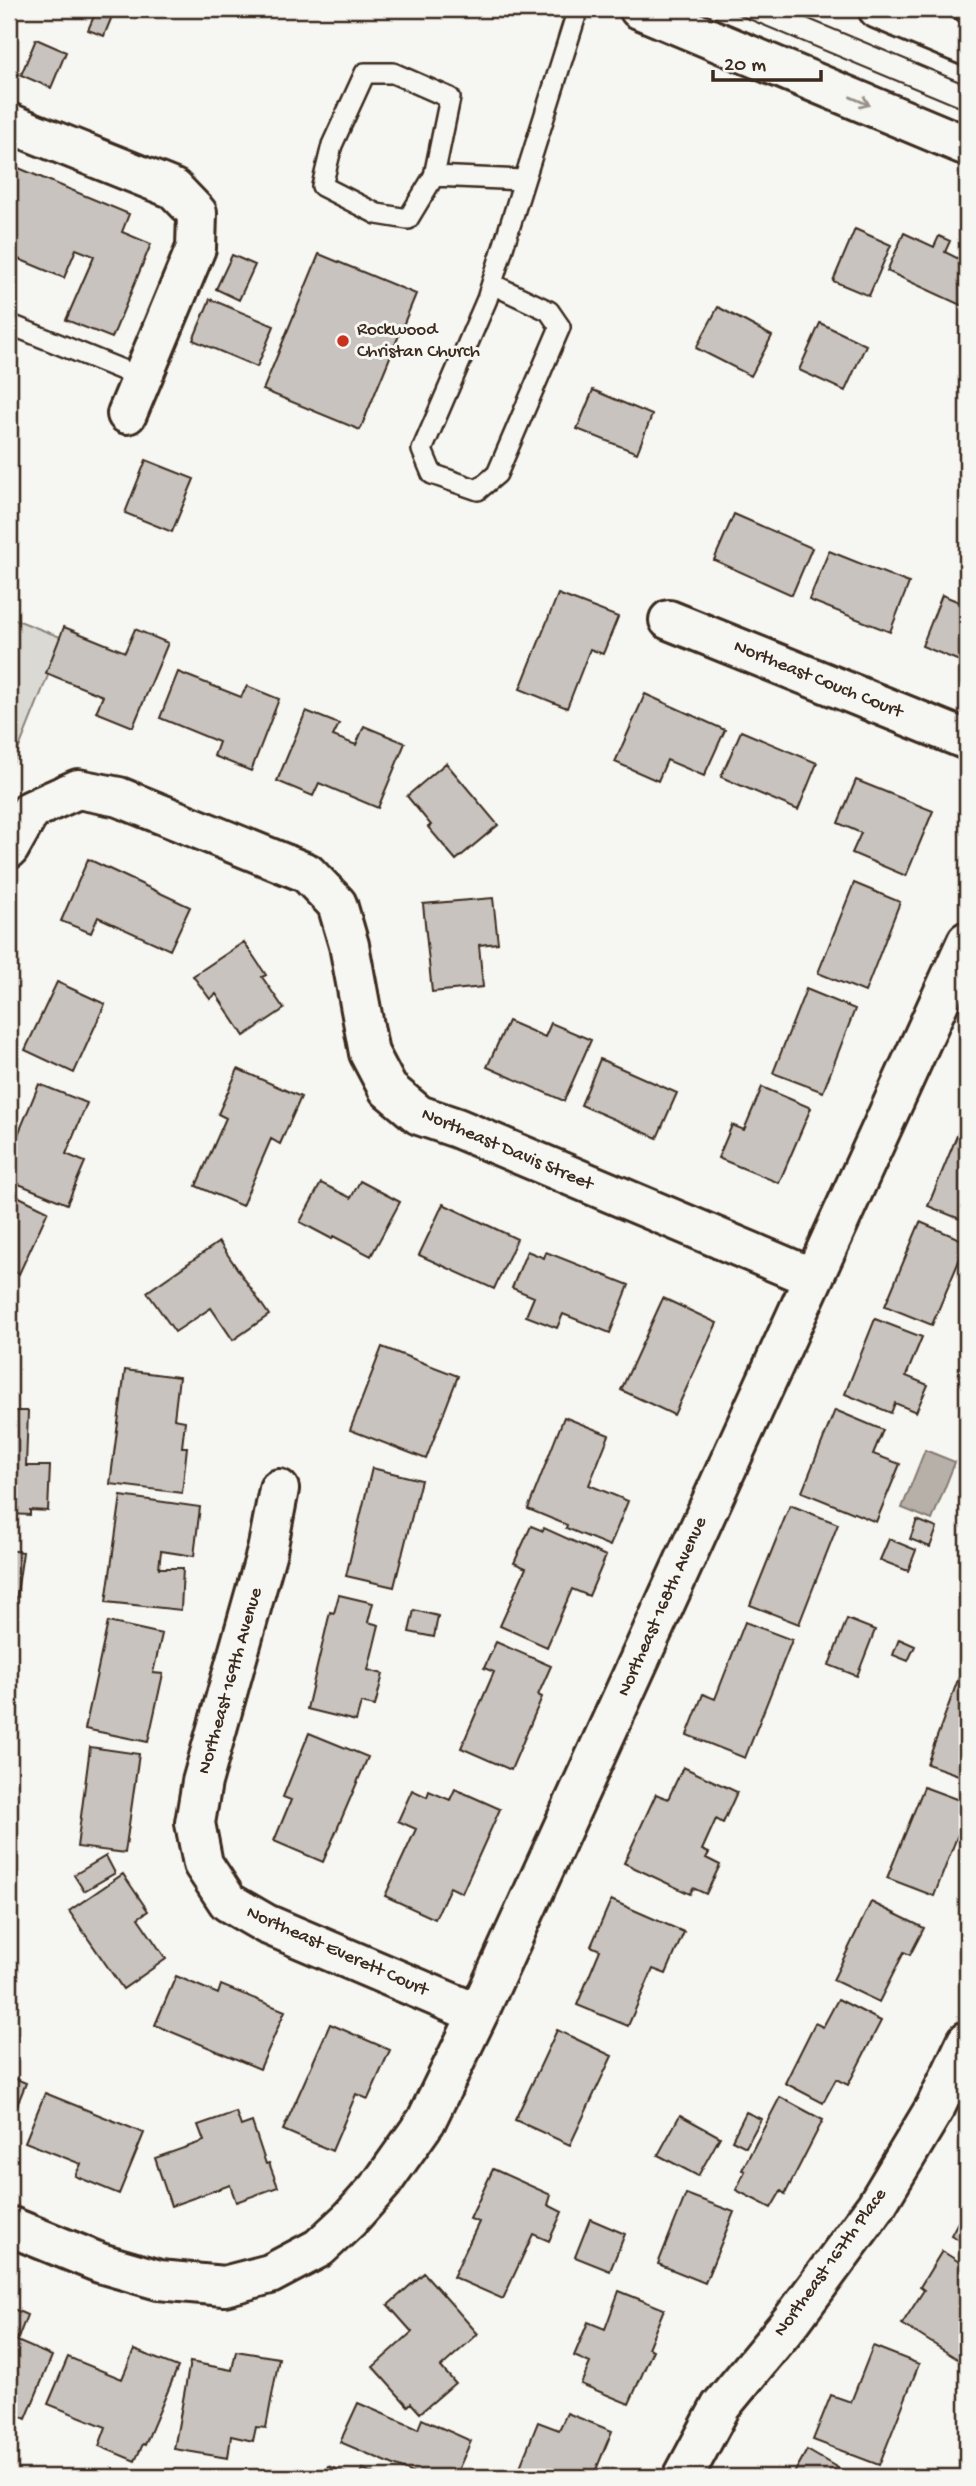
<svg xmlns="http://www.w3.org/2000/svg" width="976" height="2486" font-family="'Gochi Hand',sans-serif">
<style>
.green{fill:#dad9d3;stroke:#8a8278;stroke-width:2}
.water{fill:#b6b0a9;stroke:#857a71;stroke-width:2}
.building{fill:#c8c3be;stroke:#3b2a1e;stroke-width:2}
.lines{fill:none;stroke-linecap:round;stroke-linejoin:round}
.lane-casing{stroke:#3b2a1e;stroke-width:24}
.street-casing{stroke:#3b2a1e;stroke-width:44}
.secondary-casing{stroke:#3b2a1e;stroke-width:44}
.lane{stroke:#f6f6f2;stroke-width:19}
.street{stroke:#f6f6f2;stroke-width:38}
.secondary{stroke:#f6f6f2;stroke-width:38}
.tram{stroke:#3b2a1e;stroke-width:2}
.oneway{stroke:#989088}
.poi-dot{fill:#c8321e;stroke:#f6f6f2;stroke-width:2.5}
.labels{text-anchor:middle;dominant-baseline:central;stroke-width:6;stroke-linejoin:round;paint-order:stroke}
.poi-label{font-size:19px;fill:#3b2a1e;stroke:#f6f6f2;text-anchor:start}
.street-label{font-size:19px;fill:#3b2a1e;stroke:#f6f6f2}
</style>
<rect width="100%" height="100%" fill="#f6f6f2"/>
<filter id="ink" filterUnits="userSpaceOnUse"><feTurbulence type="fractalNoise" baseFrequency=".0143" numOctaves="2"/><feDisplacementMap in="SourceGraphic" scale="14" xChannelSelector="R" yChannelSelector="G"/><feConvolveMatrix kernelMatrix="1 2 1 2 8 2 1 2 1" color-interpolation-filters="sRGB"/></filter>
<g filter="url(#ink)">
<path class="green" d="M9,617L63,638L9,773Z"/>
<path class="water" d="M925,1450L955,1462L932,1520L902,1508Z"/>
<path class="building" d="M97,9H115L104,36L88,30Z
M36,39L66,52L51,88L21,75Z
M9,164L129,214L122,232L151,244L112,338L66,320L94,256L76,249L64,278L9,255Z
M855,229L891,245L869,296L833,281Z
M904,233L934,247L939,236L950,241L945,252L967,263V308L887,271Z
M319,254L416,294L360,430L263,390Z
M232,255L255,265L239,300L216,289Z
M210,299L274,326L257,367L193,340Z
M718,307L772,336L751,376L696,348Z
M820,323L866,345L845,391L799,370Z
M593,390L652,415L637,453L577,429Z
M146,460L194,479L172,532L125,513Z
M734,514L812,548L792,595L714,560Z
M829,551L909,583L890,632L809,600Z
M558,594L618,617L603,654L590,649L567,708L520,689Z
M942,595L967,605V664L922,646Z
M64,627L125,652L135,629L168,643L133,727L96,712L103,696L46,673Z
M178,672L241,697L247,686L279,699L251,771L214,756L219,742L160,718Z
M645,694L725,730L704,776L667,760L658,781L615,762Z
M306,711L339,724L333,736L356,745L364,726L405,743L378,808L319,783L313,796L277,781Z
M741,731L817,763L798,810L721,777Z
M446,763L498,825L456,860L428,827L431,825L407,796Z
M856,780L933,811L906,876L852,853L861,833L838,823Z
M88,859L190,907L170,950L98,917L91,933L61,921Z
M854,883L900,902L865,992L818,973Z
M493,898L498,943L479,945L483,987L432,992L423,904Z
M244,942L266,975L262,977L284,1009L244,1036L216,994L210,999L193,976Z
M57,982L105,1004L74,1073L25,1050Z
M806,989L855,1009L823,1092L773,1073Z
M508,1021L545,1037L551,1023L591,1040L564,1101L487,1067Z
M600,1059L677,1093L657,1138L581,1105Z
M238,1069L301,1097L280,1144L271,1139L242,1206L196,1186L226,1118L218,1114Z
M39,1084L87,1103L66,1154L85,1162L67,1204L9,1180V1139L15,1142Z
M762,1087L811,1108L779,1183L718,1158L732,1125L744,1130Z
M958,1133L967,1137V1222L928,1206Z
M360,1181L400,1202L371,1256L333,1236L332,1239L300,1222L321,1183L351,1198Z
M9,1192L48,1211L19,1274L9,1269Z
M443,1204L517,1239L494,1289L419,1255Z
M920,1222L967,1242L932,1325L885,1306Z
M219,1242L269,1315L233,1340L211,1308L175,1332L147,1292Z
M527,1251L544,1258L546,1252L629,1285L610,1333L563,1314L557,1328L526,1316L534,1297L512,1288Z
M663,1298L717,1323L674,1415L621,1390Z
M875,1319L922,1337L906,1376L928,1385L916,1412L895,1403L891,1413L845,1394Z
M382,1347L458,1376L426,1459L350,1430Z
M125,1370L179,1377L174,1419L185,1421L182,1447H187L182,1493L110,1484Z
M835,1410L883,1430L873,1454L900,1464L876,1522L802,1492Z
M9,1411H28L26,1466H50L48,1511L30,1510V1515L9,1514Z
M564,1417L609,1435L589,1485L628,1501L610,1546L566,1528L567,1525L528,1509Z
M372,1468L421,1480L394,1587L346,1576Z
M121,1496L200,1507L194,1556L161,1551L159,1568H183L181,1610L106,1602Z
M790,1505L838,1524L799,1624L750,1605Z
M917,1520L937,1528L930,1547L910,1539Z
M531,1526L543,1531L544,1528L606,1556L589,1596L572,1589L547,1647L500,1626L526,1568L514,1563Z
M889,1539L916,1550L908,1571L880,1560Z
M9,1550L23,1552L11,1635H9Z
M339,1595L373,1603L368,1622L379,1625L368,1670L383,1674L375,1706L361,1703L356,1721L307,1709L330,1612L334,1613Z
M414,1610L438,1616L434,1637L409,1632Z
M847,1619L875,1630L857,1676L829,1665Z
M108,1622L162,1634L153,1673L163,1674L148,1742L85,1729Z
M745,1622L792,1640L745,1758L687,1735L703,1694L715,1699Z
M899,1639L915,1646L908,1661L893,1655Z
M496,1642L551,1666L538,1695L542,1697L511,1770L461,1748L494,1672L484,1668Z
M963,1666L967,1667V1778L927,1764Z
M309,1733L368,1757L323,1862L274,1841L291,1800L283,1797Z
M90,1747L139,1754L125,1853L77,1847Z
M683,1767L737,1792L723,1823L716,1819L702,1850L709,1853L706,1858L720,1865L706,1894L693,1888L690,1894L624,1863L656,1794L668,1799Z
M924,1787L967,1803V1811L934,1896L887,1878Z
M455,1789L500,1809L462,1893L450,1887L435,1919L385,1896L416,1829L398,1821L412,1790L427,1797L429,1791L450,1800Z
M106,1856L115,1873L84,1891L74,1875Z
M123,1874L148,1911L138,1918L166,1959L123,1989L69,1911Z
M611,1900L684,1932L666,1974L653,1969L628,2026L577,2005L600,1950L591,1946Z
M871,1902L924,1928L910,1955L904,1952L879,2002L833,1980Z
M176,1976L218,1994L221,1985L285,2011L260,2069L155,2025Z
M838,1999L881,2021L848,2085L836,2079L823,2103L785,2083L815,2023L823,2027Z
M330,2024L390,2050L368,2099L356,2094L332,2151L283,2130Z
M557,2030L612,2056L570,2145L515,2120Z
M9,2076L26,2083L9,2125Z
M45,2093L144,2133L119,2194L75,2176L81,2164L25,2142Z
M780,2097L823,2120L785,2194L781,2191L771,2208L736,2190L745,2171L742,2170Z
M236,2112L241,2126L252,2122L266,2164L269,2163L278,2187L236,2202L230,2185L171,2206L155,2158L204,2141L198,2125Z
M746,2112L761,2119L746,2147L732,2140Z
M680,2115L720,2137L698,2176L658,2155Z
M493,2169L551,2195L548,2205L562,2212L549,2241L533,2234L503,2299L453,2277L479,2222L470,2219Z
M686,2194L734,2212L705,2283L658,2264Z
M967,2205V2244L951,2235Z
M590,2219L625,2234L610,2271L575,2257Z
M942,2251L967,2267V2307L963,2314L967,2316L962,2323L967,2326V2365L902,2324L924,2290L920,2287Z
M424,2273L478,2334L441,2367L455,2383L420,2413L411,2403L408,2406L373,2367L412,2332L388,2305Z
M619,2291L664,2309L648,2348L653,2350L629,2404L581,2384L590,2363L574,2356L588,2322L605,2329Z
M9,2307L27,2315L17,2341L52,2356L26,2419L9,2412Z
M873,2346L919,2364L879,2465L813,2440L831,2395L851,2402Z
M134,2350L178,2367L145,2445L143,2444L135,2461L99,2446L106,2427L48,2404L68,2357L122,2379Z
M236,2351L279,2358L266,2428L256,2427L253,2441L231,2436L228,2458L174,2449L190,2362L232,2370Z
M358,2403L418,2429L422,2419L471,2441L455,2477H422L340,2442Z
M567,2413L612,2431L593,2477H516L538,2422L559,2430Z
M807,2450L850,2475L848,2477H792Z
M328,2466L355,2477H323Z
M363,2469L382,2477H359Z"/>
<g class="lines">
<g class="lane-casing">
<path id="lane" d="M434,176L450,98L393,73H365L332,145L322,186L377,214L408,219L434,176L524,180
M492,284L549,311L560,327L497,474L478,490L432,474L422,450L487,299L578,9
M9,324L142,378"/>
</g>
<g class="street-casing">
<path id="street" d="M9,123L174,189L197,213L196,248L127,414
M669,620L967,740
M9,849L31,810L78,789L119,797L307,873L337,904L349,945L369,1053L388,1089L419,1115L457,1128L813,1278
M279,1489L267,1551L202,1782L195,1823L203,1864L228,1902L266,1924L478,2014
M9,2226L100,2263L159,2280L224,2286L270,2274L319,2248L350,2219L382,2183L426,2121L478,2014L967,941
M683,2477L721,2406L792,2320L876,2206L936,2106L967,2041"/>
</g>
<g class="secondary-casing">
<path id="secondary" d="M639,9L967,146
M878,9L967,46"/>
</g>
<use href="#lane" class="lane"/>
<use href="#street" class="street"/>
<use href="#secondary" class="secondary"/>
<path class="tram" d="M725,9L967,110
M785,9L967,85"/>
</g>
<defs><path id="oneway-shaft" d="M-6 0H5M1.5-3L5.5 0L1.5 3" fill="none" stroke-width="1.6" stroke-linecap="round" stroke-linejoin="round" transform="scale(1.75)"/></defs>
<use class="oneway" href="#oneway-shaft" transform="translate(860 101) rotate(23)"/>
</g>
<circle class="poi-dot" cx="343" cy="341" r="7"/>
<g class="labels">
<g class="poi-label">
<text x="357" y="330">Rockwood<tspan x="357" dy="22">Christan Church</tspan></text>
</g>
<g class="street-label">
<text transform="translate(818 680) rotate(22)">Northeast Couch Court</text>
<text transform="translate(507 1150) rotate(23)">Northeast Davis Street</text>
<text transform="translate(663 1607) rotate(-66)">Northeast 168th Avenue</text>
<text transform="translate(231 1681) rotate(-74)">Northeast 169th Avenue</text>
<text transform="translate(337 1952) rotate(24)">Northeast Everett Court</text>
<text transform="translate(831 2263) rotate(-54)">Northeast 167th Place</text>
</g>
</g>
<rect width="976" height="2486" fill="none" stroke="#f6f6f2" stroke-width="35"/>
<rect x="18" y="18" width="941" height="2451" fill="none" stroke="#3b2a1e" stroke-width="2.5" filter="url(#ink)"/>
<path d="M713 70v10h108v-10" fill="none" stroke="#3b2a1e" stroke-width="3.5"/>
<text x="724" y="70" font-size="21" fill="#3b2a1e" stroke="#f6f6f2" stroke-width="5" paint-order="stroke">20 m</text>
</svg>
